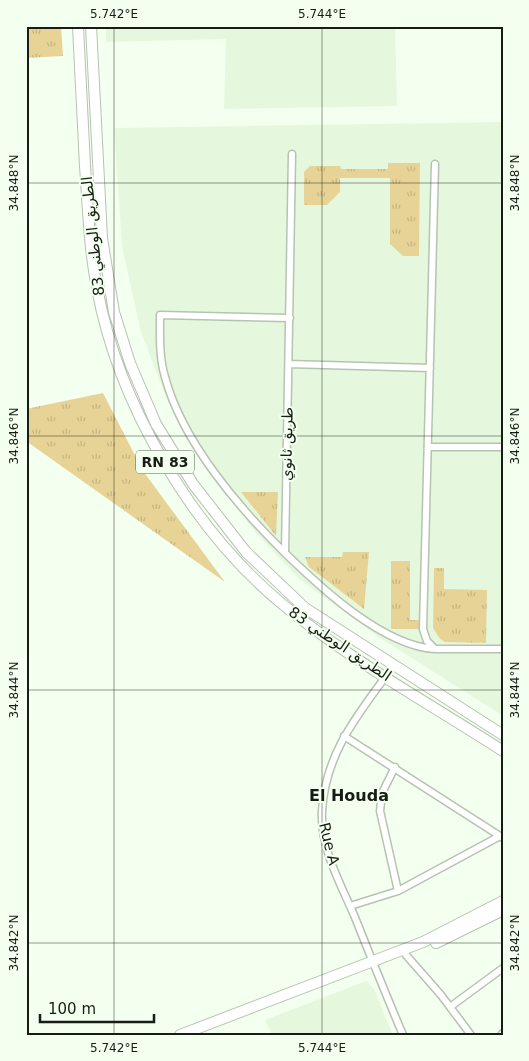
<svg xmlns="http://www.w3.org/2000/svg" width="529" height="1061" font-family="'DejaVu Sans','Noto Naskh Arabic',sans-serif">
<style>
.built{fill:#e5f8de}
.grass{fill:url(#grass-tufts)}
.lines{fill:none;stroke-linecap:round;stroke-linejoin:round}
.minor-casing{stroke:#b6c3b1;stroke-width:9}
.primary-casing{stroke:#b6c3b1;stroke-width:12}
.trunk-casing{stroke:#b6c3b1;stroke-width:12}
.minor{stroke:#fff;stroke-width:6}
.primary{stroke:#fff;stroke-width:10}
.trunk{stroke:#fff;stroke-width:10}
.ticks{fill:none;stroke:#171c15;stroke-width:1;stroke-opacity:0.45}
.labels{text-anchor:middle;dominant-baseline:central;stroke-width:4;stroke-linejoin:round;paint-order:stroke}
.shield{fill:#f3ffef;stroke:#596056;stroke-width:1}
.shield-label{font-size:14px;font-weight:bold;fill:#171c15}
.street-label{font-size:15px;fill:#171c15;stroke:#f3ffef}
.neighbourhood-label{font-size:16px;font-weight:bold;fill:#171c15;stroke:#f3ffef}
.neatline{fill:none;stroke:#171c15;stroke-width:2}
.ticks-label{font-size:12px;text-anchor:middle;fill:#171c15}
</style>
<defs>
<pattern id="grass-tufts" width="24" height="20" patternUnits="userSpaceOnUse" patternTransform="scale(1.25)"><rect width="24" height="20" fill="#e8d396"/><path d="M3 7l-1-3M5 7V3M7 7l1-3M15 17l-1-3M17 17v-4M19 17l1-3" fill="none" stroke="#c6b580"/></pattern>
</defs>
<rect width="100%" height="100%" fill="#f3ffef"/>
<path class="built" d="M106,26H395L397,106L224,109L226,39L106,42Z
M503,122V716L377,636L299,579L255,532L206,466L168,402L141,332L122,247L114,128Z
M366,981L374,989L393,1035H272L265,1020Z"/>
<path class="grass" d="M26,26H61L63,56L26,58Z
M388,163H420L419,256H403L390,244V178H340V192L327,205H304V172L310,166H340L341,169H388Z
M103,393L143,471L225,582L26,441V409Z
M241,492H278L276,536Z
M343,552H369L364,609L309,567L305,557H342Z
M391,561H410V620H419V629H391Z
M434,568H444V589L487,590L486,643L445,642L440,639L433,628Z"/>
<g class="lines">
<g class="minor-casing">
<path id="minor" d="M292,154L285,553C321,588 383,646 435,649
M435,164L423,629L427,641L435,649H503
M289,364L430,368
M428,447H503
M285,553C238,507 182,441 165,377C159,357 160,336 160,315L290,318
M386,676C355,718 325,756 322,811C320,847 340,883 354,915C370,955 386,995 403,1035
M344,736L503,838
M395,767L382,793L380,811L398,891
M350,906L398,891L500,836
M406,955L441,995L471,1035
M450,1007L503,968
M501,1035L503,1033"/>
</g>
<g class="primary-casing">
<path id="primary" d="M436,943L503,910
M180,1035L423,942L503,901"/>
</g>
<g class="trunk-casing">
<path id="trunk" d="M78,26C80,73 83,120 85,166C88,207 89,248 97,288C118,403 191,528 281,603C349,660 429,703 503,751
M91,26L102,238L114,312L130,363L156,424L193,484L246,552L305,608L503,735"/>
</g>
<use href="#minor" class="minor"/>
<use href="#primary" class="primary"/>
<use href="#trunk" class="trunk"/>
</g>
<path class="ticks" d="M114,26V1035M322,26V1035M26,183H503M26,436H503M26,690H503M26,943H503"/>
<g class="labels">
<rect class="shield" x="136" y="450.5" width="58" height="23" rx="4"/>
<g class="shield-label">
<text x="165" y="462">RN 83</text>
</g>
<g class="street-label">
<text transform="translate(93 236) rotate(-96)">الطريق الوطني 83</text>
<text transform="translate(287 444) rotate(-89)">طريق ثانوي</text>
<text transform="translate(340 644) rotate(34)">الطريق الوطني 83</text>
<text transform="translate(329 844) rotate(76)">Rue A</text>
</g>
<g class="neighbourhood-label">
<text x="349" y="795">El Houda</text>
</g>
</g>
<rect width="529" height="1061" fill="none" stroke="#f3ffef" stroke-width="55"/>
<path d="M40 1014v8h114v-8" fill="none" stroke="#171c15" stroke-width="2.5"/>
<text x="48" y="1014" font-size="15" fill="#171c15" stroke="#f3ffef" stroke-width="4" paint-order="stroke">100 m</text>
<rect x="28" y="28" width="474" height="1006" class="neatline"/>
<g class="ticks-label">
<text x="114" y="18">5.742°E</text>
<text x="322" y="18">5.744°E</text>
<text transform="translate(14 183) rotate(-90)" y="4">34.848°N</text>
<text transform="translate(515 183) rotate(-90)" y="4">34.848°N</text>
<text transform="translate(14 436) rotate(-90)" y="4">34.846°N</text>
<text transform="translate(515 436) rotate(-90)" y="4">34.846°N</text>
<text transform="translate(14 690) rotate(-90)" y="4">34.844°N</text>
<text transform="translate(515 690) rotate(-90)" y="4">34.844°N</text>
<text transform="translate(14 943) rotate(-90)" y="4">34.842°N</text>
<text transform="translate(515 943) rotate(-90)" y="4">34.842°N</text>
<text x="114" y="1052">5.742°E</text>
<text x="322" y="1052">5.744°E</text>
</g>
</svg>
